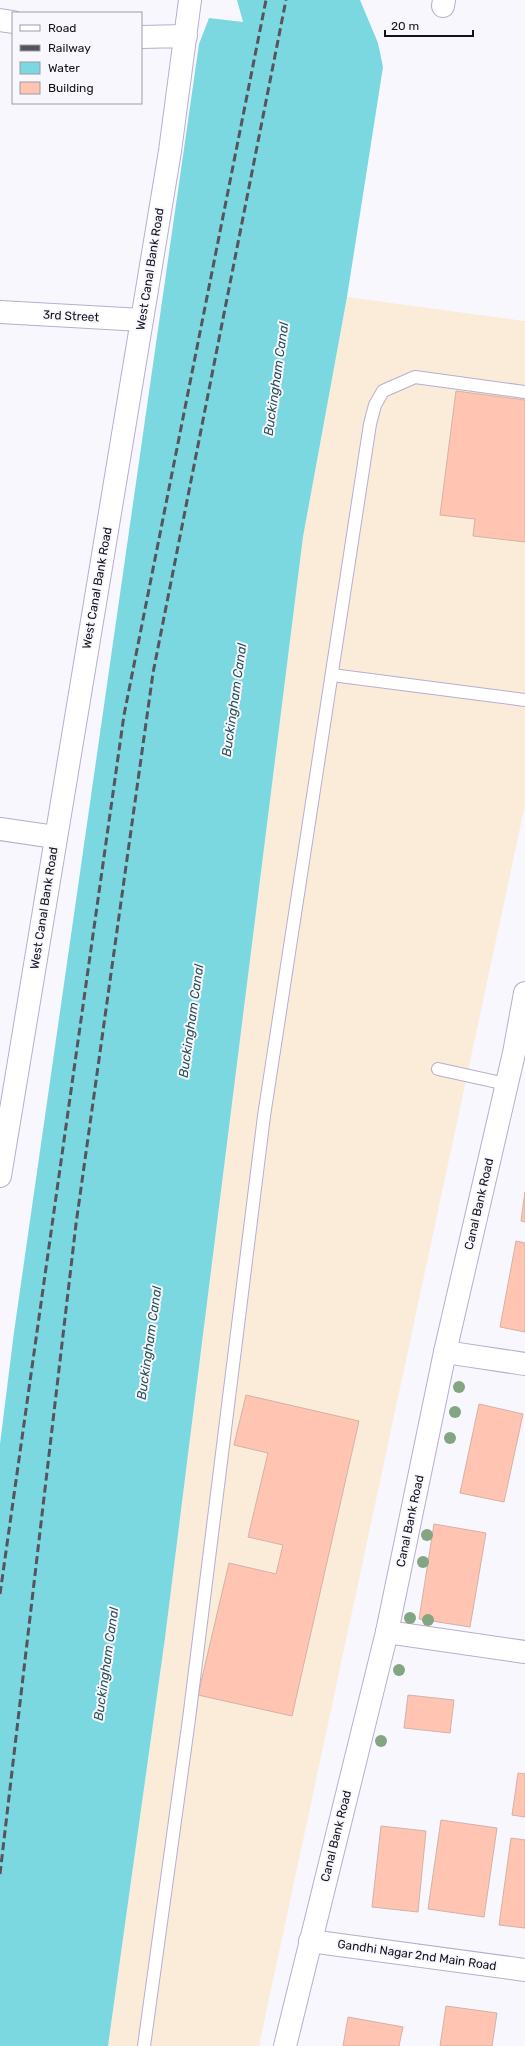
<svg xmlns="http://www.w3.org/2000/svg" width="525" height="2046" font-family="Rubik,sans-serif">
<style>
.medical{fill:#fbecd9}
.water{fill:#7bd8e1}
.building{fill:#ffc5b2;stroke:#d4b1a5}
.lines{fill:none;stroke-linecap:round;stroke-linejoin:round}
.lane-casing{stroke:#b7aece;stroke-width:14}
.street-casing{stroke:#b7aece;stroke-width:24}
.secondary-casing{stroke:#b7aece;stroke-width:24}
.lane{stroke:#fff;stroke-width:12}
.street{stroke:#fff;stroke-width:22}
.secondary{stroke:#fff;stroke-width:22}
.rail{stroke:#56545d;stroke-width:3;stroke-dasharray:8 4;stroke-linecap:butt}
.tree{fill:#84a582}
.labels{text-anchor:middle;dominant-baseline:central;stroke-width:4;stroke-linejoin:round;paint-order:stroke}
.street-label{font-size:12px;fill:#14111c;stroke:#f9f7fe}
.water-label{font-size:13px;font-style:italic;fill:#275255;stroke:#f9f7fe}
</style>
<rect width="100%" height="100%" fill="#f9f7fe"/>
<path class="medical" d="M347,297L525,321V805L259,2046H108L165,1638L303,537Z"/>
<path class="water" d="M237,0H360L378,43L383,67L347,297L303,537L165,1638L108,2046H0V1444L14,1332L199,44L209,18L243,22Z"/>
<path class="building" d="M456,391L525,400V542L473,536L475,519L440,515Z
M525,1192V1222L521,1221Z
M516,1241L525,1243V1332L500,1327Z
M246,1395L359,1421L292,1716L198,1695L229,1563L276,1574L283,1545L248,1537L268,1453L234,1445Z
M479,1404L523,1414L504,1502L460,1493Z
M434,1524L486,1533L470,1627L419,1619Z
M408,1695L454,1700L450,1733L404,1728Z
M518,1773L525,1774V1817L512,1815Z
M441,1820L497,1828L484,1917L428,1909Z
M381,1826L426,1831L418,1912L372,1907Z
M511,1838L525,1840V1928L499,1925Z
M446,2006L497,2013L492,2046H440Z
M348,2017L403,2027L399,2046H343Z"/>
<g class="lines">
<g class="lane-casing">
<path id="lane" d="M332,675L525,700
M438,1069L506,1084
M144,2046L189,1719L264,1116L370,424L375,405L383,391L415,377L525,392"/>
</g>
<g class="street-casing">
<path id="street" d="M443,6L444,0
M0,20L13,22
M141,37L186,36
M0,312L142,320
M0,829L55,837
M0,1176L170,151L190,0
M445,1352L525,1364
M387,1632L525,1652
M310,1941L525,1970"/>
</g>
<g class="secondary-casing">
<path id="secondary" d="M285,2046L387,1632L445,1352L514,1053L525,993"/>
</g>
<use href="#lane" class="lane"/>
<use href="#street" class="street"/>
<use href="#secondary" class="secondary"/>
<path class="rail" d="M0,1594L124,715L266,0
M0,1874L76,1224L153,673L286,0"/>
</g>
<g class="tree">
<circle cx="459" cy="1387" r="6"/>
<circle cx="455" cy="1412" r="6"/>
<circle cx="450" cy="1438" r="6"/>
<circle cx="427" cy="1535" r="6"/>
<circle cx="423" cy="1562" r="6"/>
<circle cx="410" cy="1618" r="6"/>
<circle cx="428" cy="1620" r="6"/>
<circle cx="399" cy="1670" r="6"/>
<circle cx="381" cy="1741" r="6"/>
</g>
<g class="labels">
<g class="street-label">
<text transform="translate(150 269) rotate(-81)">West Canal Bank Road</text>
<text transform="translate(71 316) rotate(3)">3rd Street</text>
<text transform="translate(97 588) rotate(-80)">West Canal Bank Road</text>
<text transform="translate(44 908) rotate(-81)">West Canal Bank Road</text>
<text transform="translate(479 1204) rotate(-77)">Canal Bank Road</text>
<text transform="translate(410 1521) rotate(-78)">Canal Bank Road</text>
<text transform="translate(336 1836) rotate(-76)">Canal Bank Road</text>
<text transform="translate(417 1955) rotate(8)">Gandhi Nagar 2nd Main Road</text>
</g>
<g class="water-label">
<text transform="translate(276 379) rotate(-82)">Buckingham Canal</text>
<text transform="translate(234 700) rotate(-82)">Buckingham Canal</text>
<text transform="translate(191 1021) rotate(-82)">Buckingham Canal</text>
<text transform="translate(149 1343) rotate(-82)">Buckingham Canal</text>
<text transform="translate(106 1664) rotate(-82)">Buckingham Canal</text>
</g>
</g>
<rect x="12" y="12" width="130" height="92" fill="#f9f7fe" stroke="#9d9ba4"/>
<rect x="20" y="25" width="20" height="6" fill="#ffffff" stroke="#9d9ba4"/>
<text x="48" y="32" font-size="12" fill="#14111c">Road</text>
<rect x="20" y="45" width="20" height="6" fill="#56545d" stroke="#9d9ba4"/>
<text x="48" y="52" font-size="12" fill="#14111c">Railway</text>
<rect x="20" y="62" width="20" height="12" fill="#7bd8e1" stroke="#9d9ba4"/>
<text x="48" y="72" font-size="12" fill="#14111c">Water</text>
<rect x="20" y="82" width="20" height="12" fill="#ffc5b2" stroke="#9d9ba4"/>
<text x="48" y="92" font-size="12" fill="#14111c">Building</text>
<path d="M385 30v6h88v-6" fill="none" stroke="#14111c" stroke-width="2"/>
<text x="391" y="30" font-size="12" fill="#14111c" stroke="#f9f7fe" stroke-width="3" paint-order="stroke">20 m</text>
</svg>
